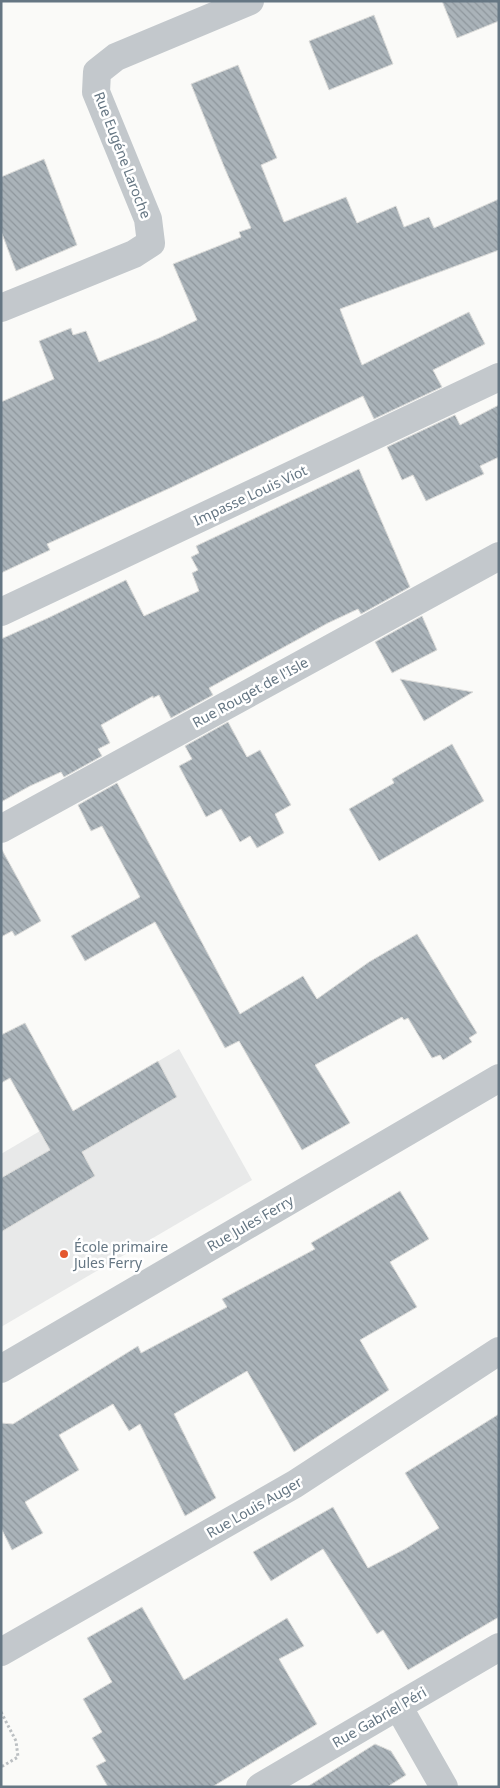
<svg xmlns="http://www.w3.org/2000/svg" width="500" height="1788" font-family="'Noto Sans',sans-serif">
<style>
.built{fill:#e8e9e9}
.building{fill:url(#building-back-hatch);stroke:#dcdcda}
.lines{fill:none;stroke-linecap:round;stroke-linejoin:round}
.path{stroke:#bbbfc2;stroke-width:3;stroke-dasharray:2.5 2.5;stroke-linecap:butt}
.minor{stroke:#c3c8cc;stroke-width:28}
.poi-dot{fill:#e4572e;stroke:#fff;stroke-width:2}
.labels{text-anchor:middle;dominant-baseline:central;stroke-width:5;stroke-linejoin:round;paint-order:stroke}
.street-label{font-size:14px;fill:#657683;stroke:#fff}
.poi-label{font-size:14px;fill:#657683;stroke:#fff;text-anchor:start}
</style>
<defs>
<pattern id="building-back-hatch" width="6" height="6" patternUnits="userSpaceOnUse" patternTransform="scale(1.25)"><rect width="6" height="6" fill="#aab3b9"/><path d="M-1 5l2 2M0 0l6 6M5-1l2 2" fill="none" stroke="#8e969c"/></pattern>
</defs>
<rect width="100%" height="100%" fill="#fafaf8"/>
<path class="built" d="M179,1049L252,1180L1,1327V1154Z"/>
<path class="building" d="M442,1H499V21L457,38Z
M374,15L393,64L329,90L309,41Z
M238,65L277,158L261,165L284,222L346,197L357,223L396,206L404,227L429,217L434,228L499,199V250L340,309L362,365L469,312L485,344L433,370L442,387L374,419L363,396L170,488L47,544L50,550L1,573V402L54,379L39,341L71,328L73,335L86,331L99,362L159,338L197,320L173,264L241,237L239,232L251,228L225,169L191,84Z
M44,159L77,245L16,271L1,231V177Z
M499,405V457L480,466L484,474L426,501L413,475L402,480L387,447L455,415L460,425Z
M359,469L410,587L361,614L358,609L328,623L209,688L213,695L171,718L159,695L153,698V696L101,725L110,743L98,749L102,756L64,777L61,772L30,786L1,802V639L48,618L126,580L144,616L199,591L192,573L198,570L191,557L199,553L196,546Z
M422,616L437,650L392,673L375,642Z
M400,679L473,692L424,721Z
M228,722L247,757L260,750L291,805L275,814L284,833L257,848L250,836L240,842L221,809L206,817L179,766L192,759L185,746Z
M452,744L484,801L379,861L349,809L394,783L392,779Z
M117,783L240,1014L303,976L317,999L369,962L417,934L477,1033L469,1038L472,1042L443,1060L440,1055L432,1058L408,1018L404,1020L402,1017L315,1065L350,1123L302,1150L239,1041L225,1048L155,922L85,961L71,936L140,897L102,826L91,831L78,805Z
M1,848L41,921L15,936L12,931L1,937Z
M25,1023L73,1111L158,1061L177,1097L82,1152L95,1176L1,1232V1178L50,1150L10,1078L1,1083V1035Z
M400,1191L429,1239L390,1262L417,1307L360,1340L389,1390L294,1452L247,1371L174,1414L216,1498L185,1516L140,1424L129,1431L113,1404L59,1435L79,1470L25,1502L43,1533L12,1550L1,1528V1423L13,1424L138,1346L141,1353L227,1307L222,1299L315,1249L311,1243Z
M499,1414V1617L408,1670L383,1630L377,1634L323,1549L271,1581L253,1552L333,1507L368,1568L405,1549L439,1528L405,1473Z
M142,1607L184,1680L287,1618L304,1646L279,1659L317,1724L212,1787H108L96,1766L106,1761L92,1738L102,1732L83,1699L112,1682L87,1638Z
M375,1744L391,1751L406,1775L387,1787H307Z"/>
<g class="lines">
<path class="path" d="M1,1712L16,1741L18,1757L1,1767"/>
<path class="minor" d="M1,308L134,254L151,243L148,219L96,92L97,72L116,57L250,1
M1,612L499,377
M1,829L499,556
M1,1369L499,1078
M1,1652L295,1484L499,1351
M398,1706L444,1787
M260,1787L499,1647"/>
</g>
<circle class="poi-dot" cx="64" cy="1254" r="5"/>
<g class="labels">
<g class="street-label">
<text transform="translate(123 155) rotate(69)">Rue Eugéne Laroche</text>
<text transform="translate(250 495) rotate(-25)">Impasse Louis Viot</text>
<text transform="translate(250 692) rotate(-29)">Rue Rouget de l'Isle</text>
<text transform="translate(250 1223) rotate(-30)">Rue Jules Ferry</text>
<text transform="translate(254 1507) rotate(-30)">Rue Louis Auger</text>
<text transform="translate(379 1717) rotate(-30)">Rue Gabriel Péri</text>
</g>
<g class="poi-label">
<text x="74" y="1246">École primaire<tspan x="74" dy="16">Jules Ferry</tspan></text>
</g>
</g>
<rect width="500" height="1788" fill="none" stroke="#657683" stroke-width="5"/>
</svg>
